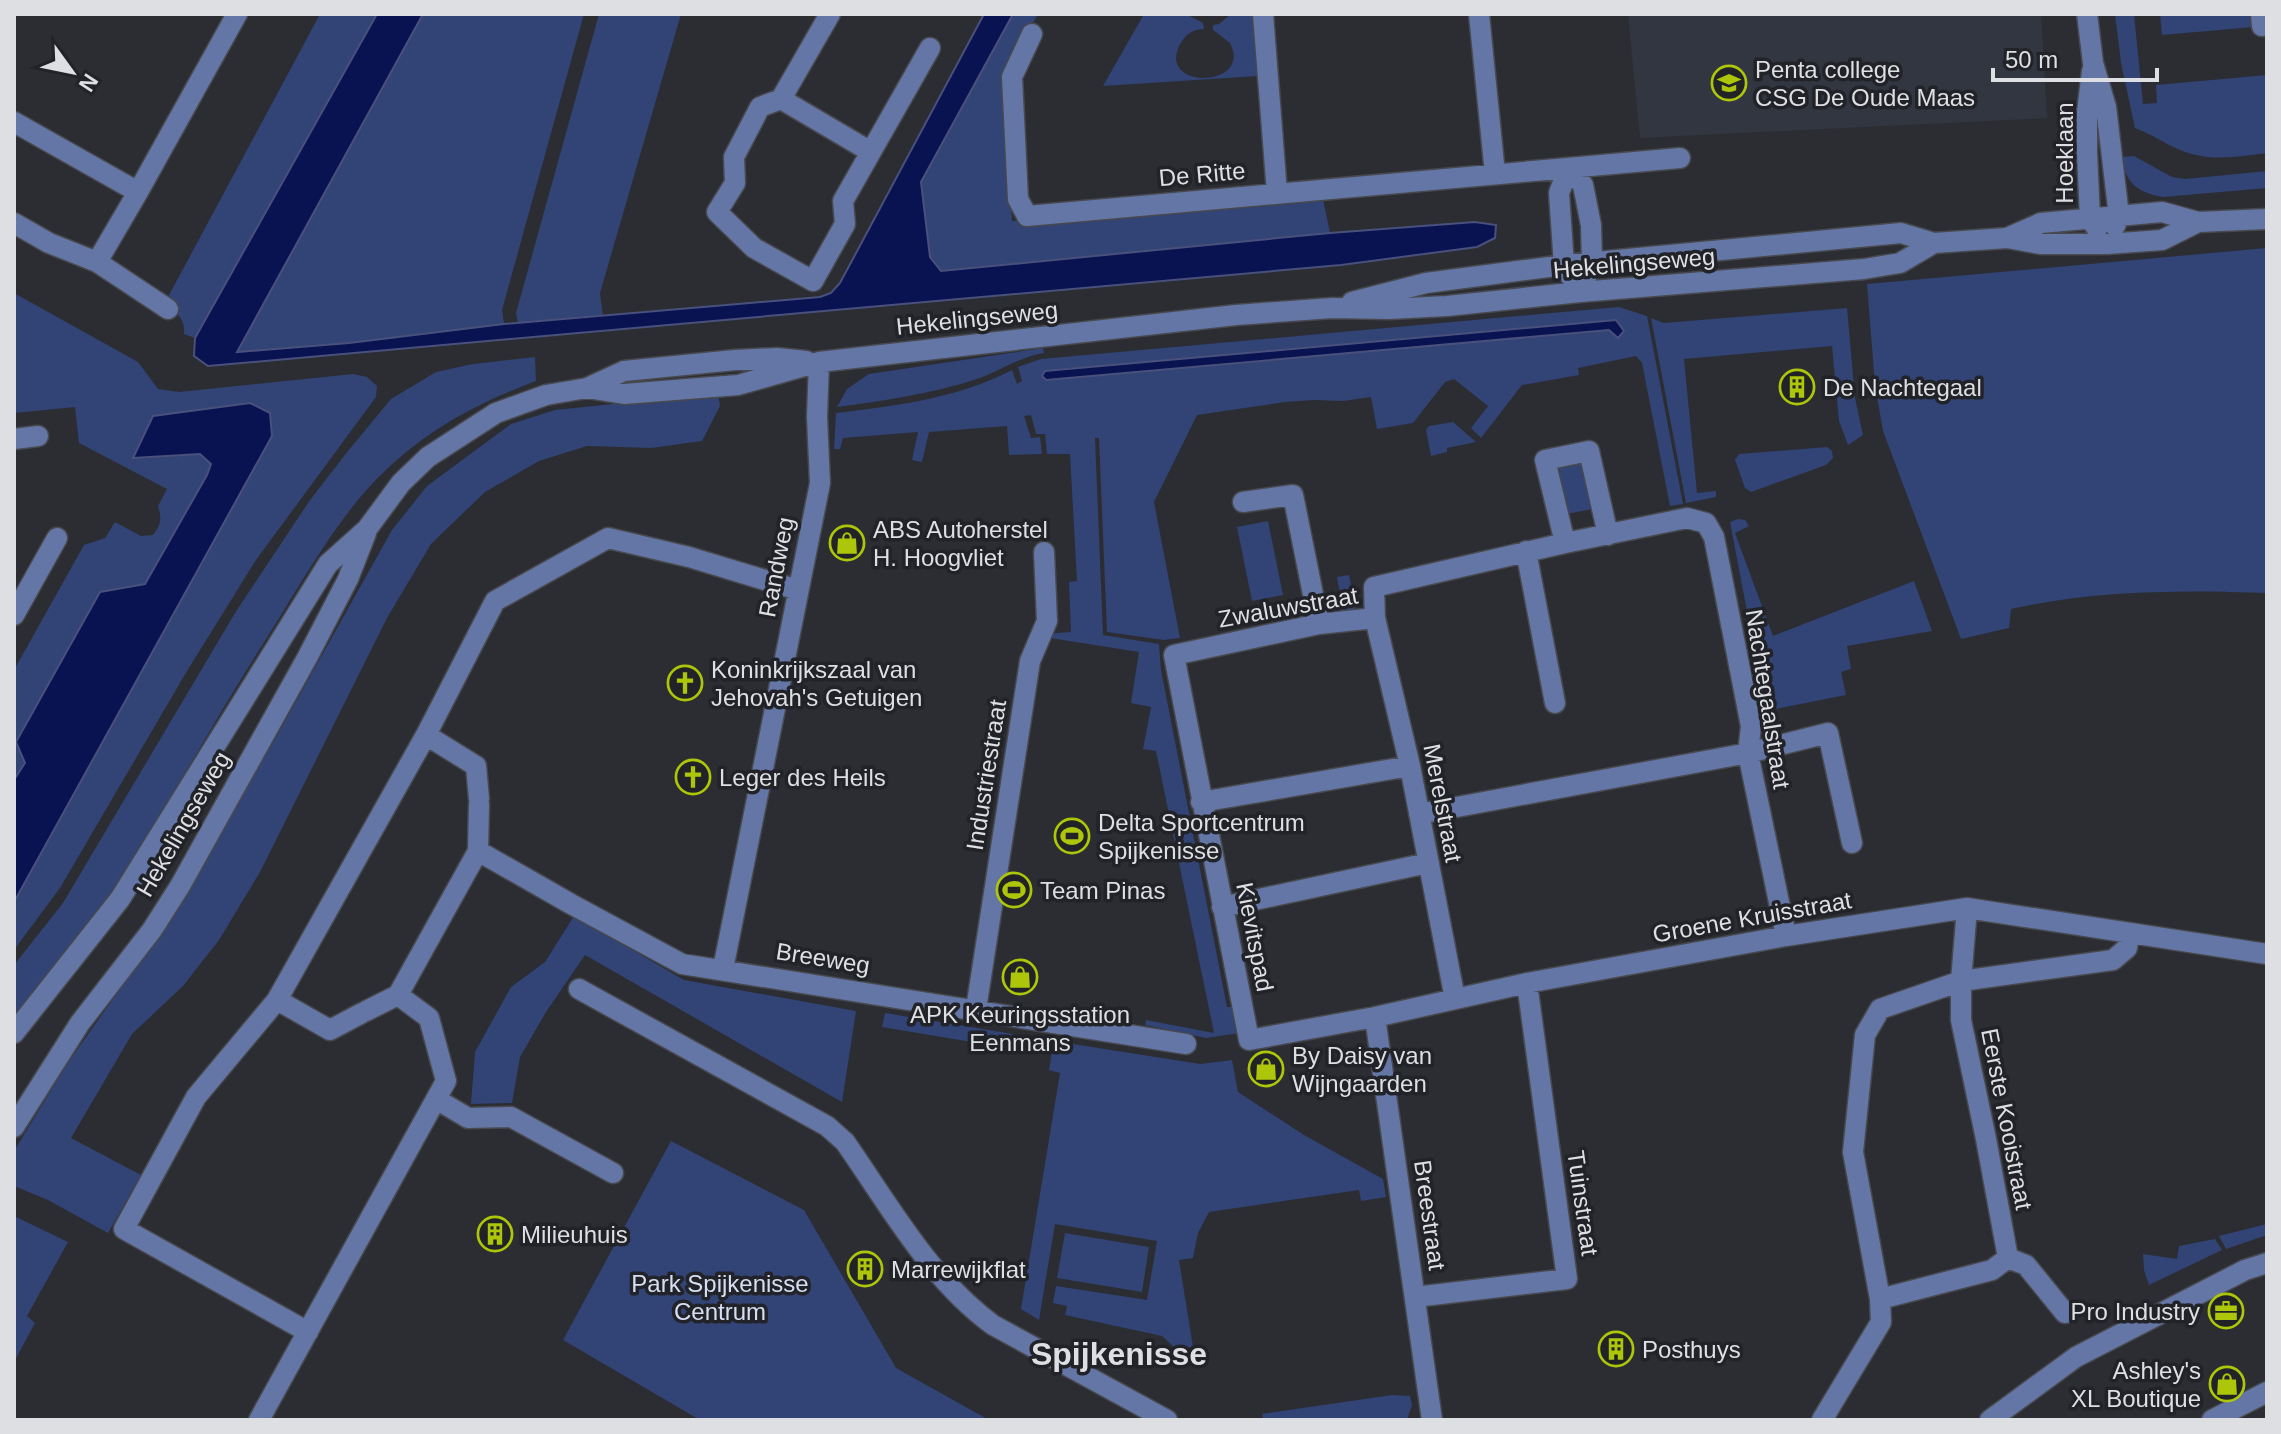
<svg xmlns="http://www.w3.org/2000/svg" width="2281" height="1434" font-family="Arial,sans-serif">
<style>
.built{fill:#323641}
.green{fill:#324375}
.water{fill:#091351;stroke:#49507c;stroke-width:2}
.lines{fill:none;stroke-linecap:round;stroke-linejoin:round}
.minor-casing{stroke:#47494e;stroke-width:23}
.minor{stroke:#6476a6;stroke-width:20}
.labels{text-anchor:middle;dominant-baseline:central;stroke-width:7;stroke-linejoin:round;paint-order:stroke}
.poi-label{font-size:24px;fill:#dddfe2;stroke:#212328;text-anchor:start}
.street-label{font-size:24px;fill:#dddfe2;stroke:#212328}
.park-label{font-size:24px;fill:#d6def2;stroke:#212328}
.district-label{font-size:32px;font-weight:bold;fill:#dddfe2;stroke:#212328}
</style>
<rect width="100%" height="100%" fill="#2b2d32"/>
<path class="built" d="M1628,14H2041L2047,118L1640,138Z"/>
<path class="green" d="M320,14H377L195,338L184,334C185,322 180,315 170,308L175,301L168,297Z
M423,14H584L502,310L504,324L349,343L236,352Z
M599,14H681L600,293L603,316L518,323L516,313Z
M1013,14H1038L1003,75L1012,221L1323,199L1330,233L941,271L930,257L921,182Z
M1144,14H1186L1203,23L1204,29C1195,29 1187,33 1182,41C1151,90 1254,90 1230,43L1213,30V25L1219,24L1231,14H1254L1258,76L1103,86Z
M2115,14H2134L2143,104L2157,103L2156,85L2267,75V153C2237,157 2209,162 2180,150C2165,144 2152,134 2135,128L2121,63Z
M2160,14H2253L2254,27L2162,35Z
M2134,156L2172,177L2185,179L2267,171V188L2163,197C2136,192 2126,183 2121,157Z
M2267,248V593C2181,590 2096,590 2011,609L2009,628L1961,639L1883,431L1875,385L1867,284Z
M14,293L138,362L158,389L179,392L353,374L367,377L377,386L376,397L256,560L187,671L60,888L14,950V902L272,436L134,458L200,454L211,464L207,475L145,584L14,780V670L84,545L105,538L115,522L141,536L153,535C161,524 162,519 158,506L167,489L79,443L75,407L14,413Z
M1619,307L1647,316L1683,504L1670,506L1642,363L1636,356L1578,368L1579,375L1522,385L1481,438L1471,428L1488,406L1454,379L1445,382L1413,423L1377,429L1371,397L1343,401L1314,400L1285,402L1197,415L1154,502L1180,638L1164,640L1107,632L1099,438H1095L1103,635L1159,644L1161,670L1227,1007H1233L1240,1033L1206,1038L1145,1025L1146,1020L1214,1033L1156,751L1143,749L1151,707L1131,703L1139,652L1044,637V634L1071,632L1069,582L1077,581L1070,454H1047L1045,434H1036L1031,415L1024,416L1031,438L1040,437L1042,454L1009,455L1007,426L929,432L922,462L912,460L918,432L843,438L840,449H834L836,413C895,406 959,398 1012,370L1017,384L1022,381L1018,367L1041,359Z
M1847,308L1855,398L1863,435L1848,445L1839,421L1832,346L1684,359L1697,493L1716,491V497L1686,503L1651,318L1664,323Z
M1043,348L1044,353C1018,357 999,372 974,380C930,394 883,401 837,407L847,389L869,374Z
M535,357L536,381C480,402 430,428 386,470C338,514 299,588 263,644C207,732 157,826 97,913C72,949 42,983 14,1018V965L63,903L235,613L310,500L348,451L391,399L436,372L473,364Z
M718,393L720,406L702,441L651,448L587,446L539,461L485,492L431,544L387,618L260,872L219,940L183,986L132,1034L71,1138L141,1175L108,1233L48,1200L14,1186V1151L69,1061L133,971L200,864L275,739L392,530L427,486L511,424L555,410Z
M1453,422L1476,442L1447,448V452L1431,456L1426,430L1429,426Z
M1827,447L1832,451L1833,458L1826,465L1751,492L1745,488L1735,460L1739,454Z
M1578,462L1583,468L1592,509L1567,514L1559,469L1561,465Z
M1738,519L1745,520L1749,526L1735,533L1773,636L1914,581L1932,631L1847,646L1851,669L1841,672L1846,695L1766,711L1730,522Z
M1268,521L1283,595L1252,601L1237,527Z
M1349,575L1356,609L1333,613L1332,607L1342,605L1337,577Z
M574,916L684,980L856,1011L842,1102L585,955L546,1012L520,1057L512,1103L471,1104L475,1052L511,987L545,962Z
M885,1013L1013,1034L1019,1050L882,1027Z
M1054,1041L1200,1064L1232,1060L1238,1092L1304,1135L1383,1179L1386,1197L1361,1201L1359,1190L1209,1212L1198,1233L1193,1258L1179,1260L1193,1347L1177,1350L1162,1336L1065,1315L1067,1306L1053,1303L1056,1286L1147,1300L1157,1241L1055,1224L1039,1320L1021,1309L1060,1073L1049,1070Z
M671,1141L804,1210L896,1368L989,1420H700L563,1340Z
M14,1216L68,1242L27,1316L35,1323L14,1362Z
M2267,1224V1235L2226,1249L2219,1236Z
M1065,1233L1149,1247L1142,1292L1057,1278Z
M2215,1239L2222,1250L2149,1285L2144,1270L2143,1254L2177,1259L2179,1246Z
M1392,1395L1410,1396L1412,1405L1407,1420H1264L1262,1414Z"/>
<path class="water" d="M377,14H423L237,352L349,343L504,324L820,297L831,293L840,283L984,14H1013L921,182L930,257L941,271L1330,233L1475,222L1496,225L1495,238L1477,247L1341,265L208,366L194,356L195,338Z
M1616,320L1624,331L1618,338L1609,330L1046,380L1042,376L1045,371Z
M250,403L270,413L272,436L14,902V780L25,763L16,742L100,592L145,584L207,475L211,464L200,454L133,458L153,416Z"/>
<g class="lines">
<g class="minor-casing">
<path id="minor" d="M830,14L781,99L760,107L734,157L735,183L717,212L754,248L813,281L845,224L843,201L930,48
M1263,14L1277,193
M1479,14L1495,174
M2087,14L2093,63L2106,107L2119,216L2115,226
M2261,14L2262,26
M1032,34L1012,77L1018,199L1027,216L1680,158
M2092,71L2087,112V153L2090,218L2097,229
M781,99L871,152
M14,122L138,192L97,262
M1568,169L1583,185L1591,225L1592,262L1580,292L1564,265L1559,193Z
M138,192L237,14
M14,223L49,243L97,262L168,309
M2007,238L2041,223L2162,212L2198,222L2267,219
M1352,302L1426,283L1564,265L1901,233L1934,243L2007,238L2040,244H2107L2162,240L2198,222
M587,388L624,394L738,385L819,362L1236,315L1332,308L1389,309L1447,306L1580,292L1864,269L1900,263L1934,243
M14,439L38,436
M1243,502L1293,495L1319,624
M1608,535L1589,451L1545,460L1565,543L1687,518L1706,523L1714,537L1751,726L1748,753L1786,936
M1565,543L1374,587L1375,618L1319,624L1174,655L1249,1040L1375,1017L1527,983L1786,936L1967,908L2267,954
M1526,551L1555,703
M14,615L57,538
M1375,618L1410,766L1455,999
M479,799L476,766L426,735L495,601L608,538L689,557L798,590
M1201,802L1410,766
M1419,814L1748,753L1828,733L1852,843
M478,851L571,904L682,964L1186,1044
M1222,907L1428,863
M1967,908L1961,981V1020L1986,1139L2008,1258L2026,1265L2065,1313
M723,969L820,483L817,417L819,362
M579,989L827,1126L845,1142C889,1205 930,1279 993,1325L1167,1420
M277,1000L426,735
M976,1009L1030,661L1047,621L1044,552
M366,1011L398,995
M1375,1017L1432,1420
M14,1033L120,899L328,564L367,529L401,483L428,457L496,413L546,395L587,388L624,371L735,360L777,358L806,361
M436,1099L468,1118L511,1117L613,1173
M14,1127L80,1023L152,930L180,886L307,658L348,579L366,533
M1415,1297L1567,1279L1527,983
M1880,1299L1853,1152L1865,1035L1880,1009L1961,981L2113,960L2127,948L2129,933
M308,1332L124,1229L196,1097L277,1000L330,1030L362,1013
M259,1420L446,1081L429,1018L398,995L478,851L479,804
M1822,1420L1881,1322L1880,1299L1992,1270L2008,1258
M1990,1420L2076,1357L2245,1270L2267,1263
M2212,1420L2267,1392"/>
</g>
<use href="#minor" class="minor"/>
</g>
<defs>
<g id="school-ring" transform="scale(1.8)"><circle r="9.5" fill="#212328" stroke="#aec60a" stroke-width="1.5"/><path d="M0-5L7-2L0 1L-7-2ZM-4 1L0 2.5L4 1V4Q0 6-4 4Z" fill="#aec60a"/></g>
<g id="building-ring" transform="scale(1.8)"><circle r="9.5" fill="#212328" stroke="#aec60a" stroke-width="1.5"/><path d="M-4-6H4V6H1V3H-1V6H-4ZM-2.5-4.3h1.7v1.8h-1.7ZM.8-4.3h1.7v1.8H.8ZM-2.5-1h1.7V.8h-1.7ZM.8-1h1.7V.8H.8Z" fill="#aec60a"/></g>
<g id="shop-ring" transform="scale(1.8)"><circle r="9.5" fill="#212328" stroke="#aec60a" stroke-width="1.5"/><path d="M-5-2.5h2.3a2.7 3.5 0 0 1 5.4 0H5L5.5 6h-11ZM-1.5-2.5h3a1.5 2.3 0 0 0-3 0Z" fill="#aec60a"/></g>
<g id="church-ring" transform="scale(1.8)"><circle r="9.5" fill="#212328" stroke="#aec60a" stroke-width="1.5"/><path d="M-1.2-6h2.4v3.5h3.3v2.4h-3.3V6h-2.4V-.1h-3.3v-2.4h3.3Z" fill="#aec60a"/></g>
<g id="stadium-ring" transform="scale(1.8)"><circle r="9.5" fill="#212328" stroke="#aec60a" stroke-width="1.5"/><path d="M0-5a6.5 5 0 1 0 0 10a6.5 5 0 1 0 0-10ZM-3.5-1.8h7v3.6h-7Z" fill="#aec60a"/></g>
<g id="office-ring" transform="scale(1.8)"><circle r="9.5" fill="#212328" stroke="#aec60a" stroke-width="1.5"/><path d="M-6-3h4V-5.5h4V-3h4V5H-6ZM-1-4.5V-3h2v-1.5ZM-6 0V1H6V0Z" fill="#aec60a"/></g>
</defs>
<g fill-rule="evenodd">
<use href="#school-ring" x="1729" y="83"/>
<use href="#building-ring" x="1797" y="387"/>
<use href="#shop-ring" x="847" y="543"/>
<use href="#church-ring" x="685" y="683"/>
<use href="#church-ring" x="693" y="777"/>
<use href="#stadium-ring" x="1072" y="836"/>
<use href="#stadium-ring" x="1014" y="890"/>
<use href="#shop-ring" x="1020" y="977"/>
<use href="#shop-ring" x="1266" y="1069"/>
<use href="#building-ring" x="495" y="1234"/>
<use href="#building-ring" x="865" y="1269"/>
<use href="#office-ring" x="2226" y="1311"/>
<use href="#building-ring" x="1616" y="1349"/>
<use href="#shop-ring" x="2227" y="1384"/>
</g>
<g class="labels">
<g class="poi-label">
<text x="1755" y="69">Penta college<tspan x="1755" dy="28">CSG De Oude Maas</tspan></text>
<text x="1823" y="387">De Nachtegaal</text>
<text x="873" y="529">ABS Autoherstel<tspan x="873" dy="28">H. Hoogvliet</tspan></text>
<text x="711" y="669">Koninkrijkszaal van<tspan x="711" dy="28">Jehovah's Getuigen</tspan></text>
<text x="719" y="777">Leger des Heils</text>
<text x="1098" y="822">Delta Sportcentrum<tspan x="1098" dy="28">Spijkenisse</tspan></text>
<text x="1040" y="890">Team Pinas</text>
<text x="1020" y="1014" text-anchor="middle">APK Keuringsstation<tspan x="1020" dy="28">Eenmans</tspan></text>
<text x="1292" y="1055">By Daisy van<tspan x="1292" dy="28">Wijngaarden</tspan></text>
<text x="521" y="1234">Milieuhuis</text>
<text x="891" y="1269">Marrewijkflat</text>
<text x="2200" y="1311" text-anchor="end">Pro Industry</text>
<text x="1642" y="1349">Posthuys</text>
<text x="2201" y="1370" text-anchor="end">Ashley's<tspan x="2201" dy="28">XL Boutique</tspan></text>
</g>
<g class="street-label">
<text transform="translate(2064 153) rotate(-90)">Hoeklaan</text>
<text transform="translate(1202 174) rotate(-5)">De Ritte</text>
<text transform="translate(1634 263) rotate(-5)">Hekelingseweg</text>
<text transform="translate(977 318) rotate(-6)">Hekelingseweg</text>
<text transform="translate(776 567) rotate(-79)">Randweg</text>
<text transform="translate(1288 607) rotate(-10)">Zwaluwstraat</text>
<text transform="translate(1768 699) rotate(81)">Nachtegaalstraat</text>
<text transform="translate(986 775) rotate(-81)">Industriestraat</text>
<text transform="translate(1443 803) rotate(79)">Merelstraat</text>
<text transform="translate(183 824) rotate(-60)">Hekelingseweg</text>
<text transform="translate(1752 917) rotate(-10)">Groene Kruisstraat</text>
<text transform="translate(1255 937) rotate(79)">Kievitspad</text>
<text transform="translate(823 958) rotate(9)">Breeweg</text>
<text transform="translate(2007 1119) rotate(79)">Eerste Kooistraat</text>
<text transform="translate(1583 1203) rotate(82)">Tuinstraat</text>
<text transform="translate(1430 1215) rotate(82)">Breestraat</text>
</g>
<g class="park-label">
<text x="720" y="1283">Park Spijkenisse<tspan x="720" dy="28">Centrum</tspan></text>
</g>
<g class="district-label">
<text x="1119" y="1354">Spijkenisse</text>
</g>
</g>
<rect width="2281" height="1434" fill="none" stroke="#dddfe2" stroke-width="32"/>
<g transform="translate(72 72) rotate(123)" stroke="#212328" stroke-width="6" paint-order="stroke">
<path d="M0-6L14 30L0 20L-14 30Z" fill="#dddfe2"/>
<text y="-12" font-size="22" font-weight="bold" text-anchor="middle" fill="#dddfe2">N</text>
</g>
<path d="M1993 68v12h164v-12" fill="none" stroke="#dddfe2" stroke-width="4"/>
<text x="2005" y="68" font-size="24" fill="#dddfe2" stroke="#212328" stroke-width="6" paint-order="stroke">50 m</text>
</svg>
